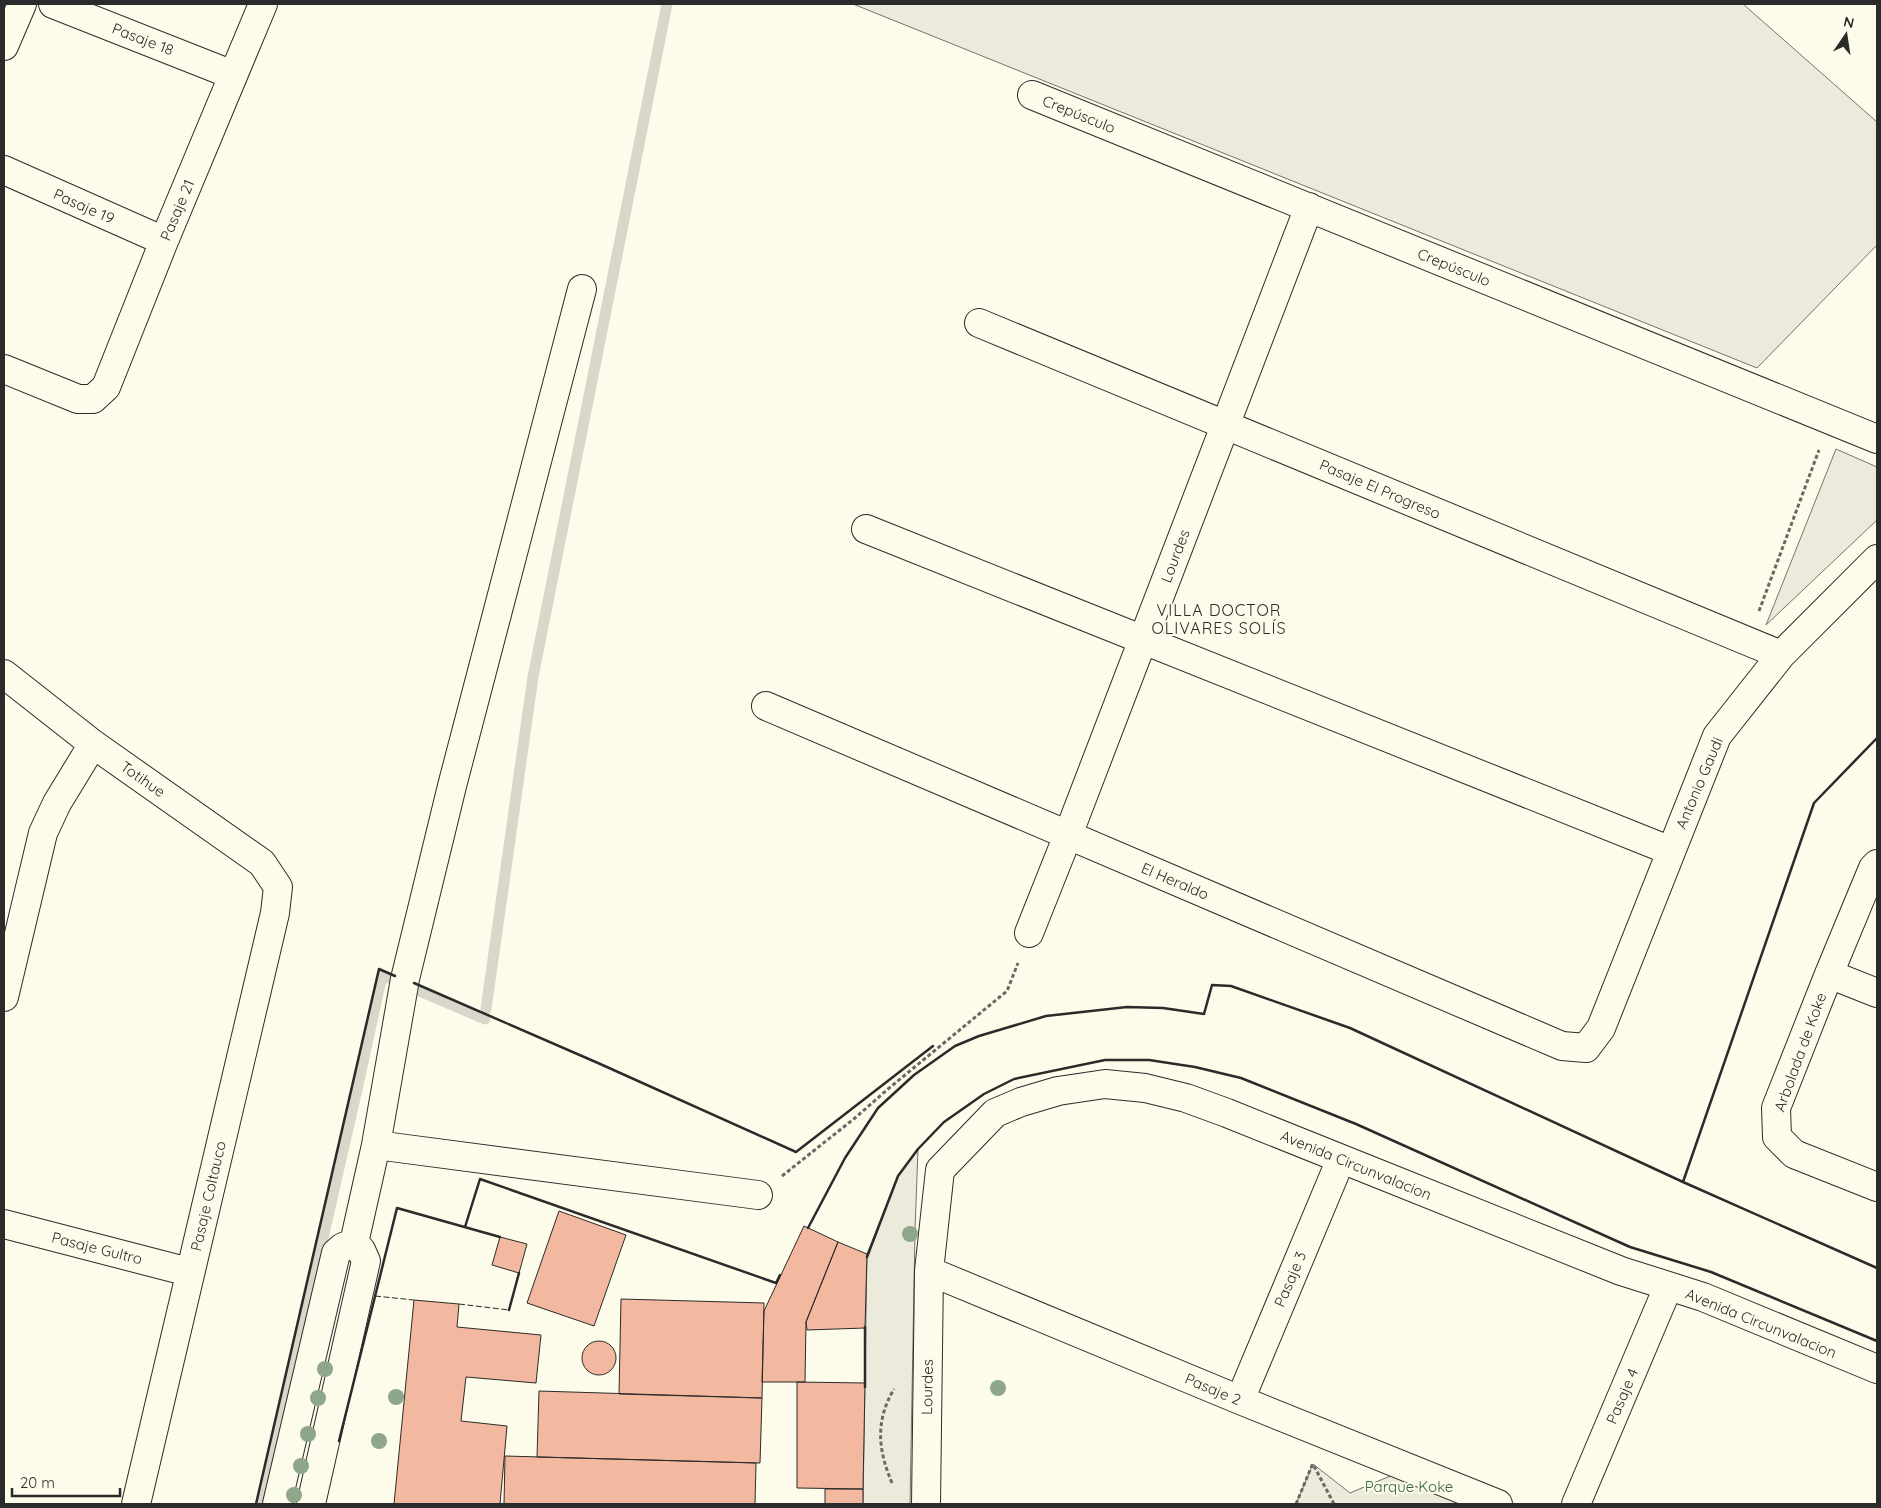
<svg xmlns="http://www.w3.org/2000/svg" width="1881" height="1508" font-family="Quicksand,sans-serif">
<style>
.green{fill:#ecebdb;stroke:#74746e}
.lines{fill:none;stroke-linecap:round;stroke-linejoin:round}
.stream{stroke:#d8d7c9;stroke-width:11}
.building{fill:#f2b8a0;stroke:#2b2b2b}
.minor-casing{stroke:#2b2b2b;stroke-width:30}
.path{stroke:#6a6964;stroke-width:3;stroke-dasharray:4 2.5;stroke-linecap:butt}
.minor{stroke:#fdfbea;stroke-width:28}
.fence{stroke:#2b2b2b;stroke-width:1;stroke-dasharray:6 2.5;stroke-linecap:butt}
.wall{stroke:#2b2b2b;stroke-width:2.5}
.tree{fill:#8ea78a}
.labels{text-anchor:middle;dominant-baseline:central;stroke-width:4;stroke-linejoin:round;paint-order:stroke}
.street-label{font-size:15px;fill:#2b2b2b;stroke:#fdfbea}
.park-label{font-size:15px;fill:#34623c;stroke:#fdfbea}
.neighbourhood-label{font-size:16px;letter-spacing:1px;fill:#2b2b2b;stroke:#fdfbea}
</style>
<rect width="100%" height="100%" fill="#fdfbea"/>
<path class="green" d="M853,4H1743L1877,122V245L1757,368Z
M1836,449L1877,467V520L1766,625Z
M918,1149L915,1230L910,1504H863L867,1254L898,1176Z
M1313,1464L1350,1493L1409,1468L1496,1504H1296Z"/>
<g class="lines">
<path class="stream" d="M486,1009L533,677L667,4
M262,1504L358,1085L382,975L485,1019"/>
</g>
<path class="building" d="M559,1211L626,1235L594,1326L527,1303Z
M804,1226L838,1242L806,1322L805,1382H762L764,1311Z
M500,1237L527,1244L519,1273L492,1265Z
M838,1242L867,1254L865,1328L807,1330L806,1322Z
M621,1299L764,1303L762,1398L619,1394Z
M414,1300L459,1304L457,1327L541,1335L536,1383L466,1377L461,1421L507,1426L500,1504H394Z
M582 1358a17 17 0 1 1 34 0a17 17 0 1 1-34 0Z
M797,1382L865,1383L863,1489L797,1488Z
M539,1391L762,1398L760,1463L537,1457Z
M505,1456L756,1463L755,1504H504Z
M825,1489H863V1504H825Z"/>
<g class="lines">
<g class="minor-casing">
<path id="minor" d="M53,4L233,75
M4,46L22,4
M1032,95L1877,439
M4,170L164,241
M979,323L1781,655
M4,369L78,399H93L106,387L164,241L263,4
M866,529L1671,851
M4,674L93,744L262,863L278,887L275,913L136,1504
M766,706L1562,1046L1586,1048L1601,1028L1717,736L1781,655L1877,559
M1877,864L1873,868L1829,974L1776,1108L1777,1137L1794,1154L1877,1187
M1029,933L1068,835L1309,207
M1829,974L1877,993
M4,997L43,833L57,803L93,744
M376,1145L405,979L452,786L582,289
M4,1224L189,1272
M354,1243L376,1145L758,1195
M929,1271L1240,1400L1498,1504
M1240,1400L1341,1159
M277,1504L336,1253L343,1247L354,1243
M311,1504L366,1261L361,1250L354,1243
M926,1504L929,1271L940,1170L995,1113L1021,1102L1058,1091L1105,1084L1145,1088L1186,1098L1227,1113L1621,1271L1703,1297L1877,1369
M1576,1504L1668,1287"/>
</g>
<path class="path" d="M1759,611L1819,450
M782,1176L855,1118L888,1089L1007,991L1018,963
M1314,1466L1334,1504
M892,1483C878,1450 875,1421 894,1389
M1296,1504L1313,1463"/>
<use href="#minor" class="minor"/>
<path class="fence" d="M375,1296L414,1300
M459,1304L509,1310"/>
<path class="wall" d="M1877,738L1814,803L1683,1182L1877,1268
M414,983L598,1063L796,1152L933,1046
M465,1227L480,1179L776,1283L780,1275
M808,1228L845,1158L878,1108L914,1075L955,1046L979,1036L1046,1016L1127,1007L1163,1008L1204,1014L1212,985L1231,986L1350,1028L1683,1182
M867,1257L898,1176L918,1149L944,1122L984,1094L1014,1079L1105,1060H1149L1195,1067L1241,1078L1356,1124L1630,1247L1711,1272L1877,1341
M509,1310L519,1273
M865,1387V1327
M339,1441L397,1208L500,1237
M256,1504L379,969L395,976"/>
</g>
<g class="tree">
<circle cx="910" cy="1234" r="8"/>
<circle cx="325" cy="1369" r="8"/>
<circle cx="998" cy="1388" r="8"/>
<circle cx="396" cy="1397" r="8"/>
<circle cx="318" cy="1398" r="8"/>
<circle cx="308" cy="1434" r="8"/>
<circle cx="379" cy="1441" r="8"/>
<circle cx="301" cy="1466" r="8"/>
<circle cx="294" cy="1495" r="8"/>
</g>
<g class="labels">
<g class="street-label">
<text transform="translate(143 39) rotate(21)">Pasaje 18</text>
<text transform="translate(1079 114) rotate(22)">Crepúsculo</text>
<text transform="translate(84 206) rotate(24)">Pasaje 19</text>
<text transform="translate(177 210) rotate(-67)">Pasaje 21</text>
<text transform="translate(1454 267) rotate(22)">Crepúsculo</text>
<text transform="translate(1380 489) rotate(23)">Pasaje El Progreso</text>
<text transform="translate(1175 556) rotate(-69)">Lourdes</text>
<text transform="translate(143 779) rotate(35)">Totihue</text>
<text transform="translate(1699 783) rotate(-67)">Antonio Gaudi</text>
<text transform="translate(1175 881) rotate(23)">El Heraldo</text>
<text transform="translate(1800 1052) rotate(-70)">Arbolada de Koke</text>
<text transform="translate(1356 1165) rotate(22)">Avenida Circunvalacion</text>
<text transform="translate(208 1196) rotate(-77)">Pasaje Coltauco</text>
<text transform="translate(97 1248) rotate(14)">Pasaje Gultro</text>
<text transform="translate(1290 1279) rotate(-67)">Pasaje 3</text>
<text transform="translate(1761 1323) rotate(22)">Avenida Circunvalacion</text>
<text transform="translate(927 1387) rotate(-89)">Lourdes</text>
<text transform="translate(1213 1389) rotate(23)">Pasaje 2</text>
<text transform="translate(1622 1396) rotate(-67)">Pasaje 4</text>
</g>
<g class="park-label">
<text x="1409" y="1486">Parque Koke</text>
</g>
<g class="neighbourhood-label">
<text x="1219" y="610">VILLA DOCTOR<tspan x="1219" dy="18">OLIVARES SOLÍS</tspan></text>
</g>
</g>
<rect width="1881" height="1508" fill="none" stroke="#2b2b2b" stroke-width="10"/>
<g transform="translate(1846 35) rotate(13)" stroke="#fdfbea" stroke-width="4" paint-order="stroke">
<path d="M0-4L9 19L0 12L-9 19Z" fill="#2b2b2b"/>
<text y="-8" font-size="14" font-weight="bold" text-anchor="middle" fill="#2b2b2b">N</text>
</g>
<path d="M12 1488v8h108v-8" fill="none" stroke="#2b2b2b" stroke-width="2.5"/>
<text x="20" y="1488" font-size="15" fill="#2b2b2b" stroke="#fdfbea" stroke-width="4" paint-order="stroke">20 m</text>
</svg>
